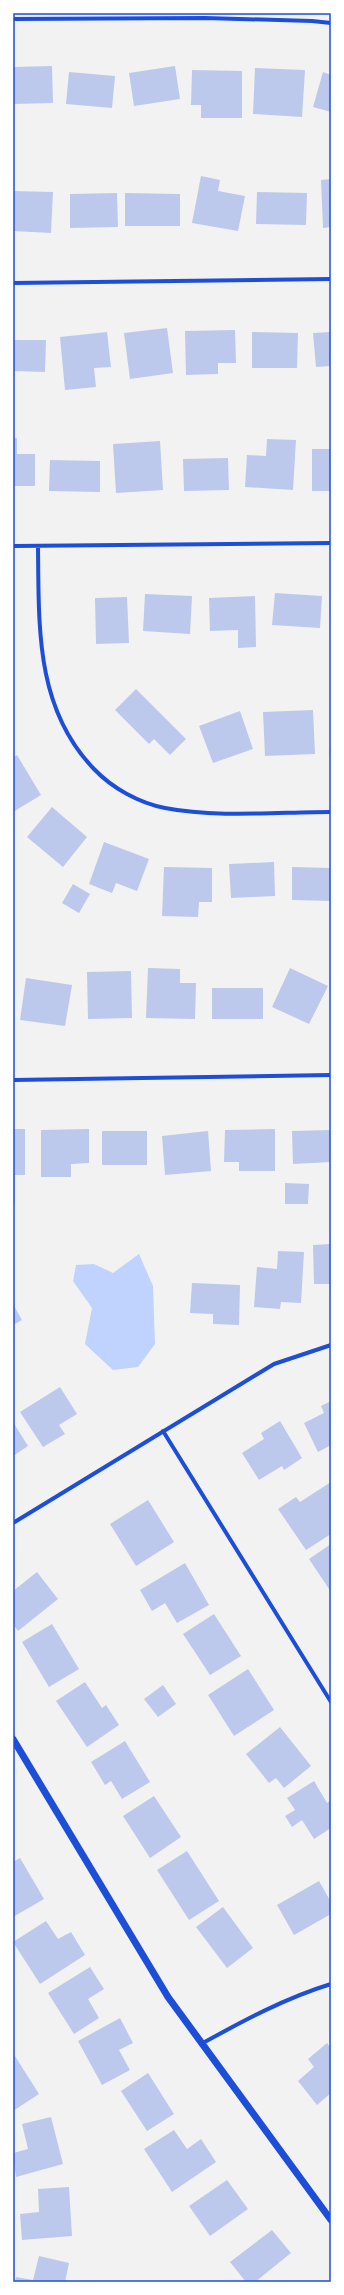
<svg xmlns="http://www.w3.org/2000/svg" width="344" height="2295" font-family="'Sofia Sans Condensed',sans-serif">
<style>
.water{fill:#bfd3fe}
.building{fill:#bdc9ec}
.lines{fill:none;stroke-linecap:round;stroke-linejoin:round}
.minor{stroke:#1d4ed8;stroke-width:4}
.tertiary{stroke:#1d4ed8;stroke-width:7}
.neatline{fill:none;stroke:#1d4ed8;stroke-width:1.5}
</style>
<rect width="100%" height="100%" fill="#f2f2f2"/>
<path class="water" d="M139,1254L153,1286L155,1344L138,1367L113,1370L85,1344L92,1308L73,1281L76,1265L94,1264L113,1273Z"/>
<path class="building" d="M52,66L53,103L13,104V67Z
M175,66L180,99L134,106L129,73Z
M255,68L305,70L302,117L253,114Z
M192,70L242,71V118H201V105H191Z
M69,72L115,76L112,108L66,104Z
M323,72L331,75V112L313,107Z
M201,176L220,180L218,191L245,196L238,231L192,223Z
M331,179V227L323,228L321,180Z
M13,191L53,192L51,233L13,231Z
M257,192L307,193L306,225L256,224Z
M117,193L118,227L70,228V194Z
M125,193L180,194V226H125Z
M167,328L173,373L130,379L124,333Z
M235,330L236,363H218V374L186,375L185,331Z
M107,332L111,367L94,368L96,387L65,390L60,337Z
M252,332L298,333L297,368H252Z
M331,332V366L316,367L313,333Z
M13,340H46L45,372L13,371Z
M13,438H17V454H35V486H13Z
M267,439L296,440L293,490L245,487L247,455L266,456Z
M160,441L163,490L116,493L113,444Z
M312,449H331V491H312Z
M228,458L229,490L184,491L183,459Z
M50,460L100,461V492L49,491Z
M275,593L322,596L320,628L272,625Z
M145,594L192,596L190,634L143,631Z
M255,596L256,647L238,648V630L210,631L209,598Z
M127,597L129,643L96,644L95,598Z
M136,689L186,739L170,755L154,739L149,744L115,710Z
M313,710L315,754L265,756L263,712Z
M240,711L253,749L213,763L199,726Z
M330,743H331V755H329Z
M17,755L41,795L13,812V757Z
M52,807L87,837L63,867L27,837Z
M104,842L149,859L137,891L116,883L112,893L89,884Z
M274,862L275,896L231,898L229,864Z
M164,867L212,868V902H199L198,917L162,916Z
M292,867L331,868V901L292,900Z
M73,884L90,894L79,913L62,903Z
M148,968L180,969V983H196L195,1019L146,1018Z
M290,968L328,986L309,1024L272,1007Z
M131,971L132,1018L88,1019L87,972Z
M26,978L72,985L65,1026L20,1020Z
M212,988H263V1019H212Z
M13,1129H25V1175H15V1204H13Z
M89,1129V1163L71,1164V1177H41V1130Z
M275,1129V1171H239V1162H224L225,1130Z
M331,1130V1162L293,1164L292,1131Z
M102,1131H147V1165H102Z
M208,1131L211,1171L165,1175L162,1136Z
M285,1183L309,1184L308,1204H285Z
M331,1244V1284H314L313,1245Z
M278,1251L304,1252L301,1303L281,1302L280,1309L254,1307L257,1267L277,1269Z
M192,1283L240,1285L239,1325L213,1324V1314L190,1313Z
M13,1304L22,1320L13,1325Z
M60,1387L77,1414L59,1425L65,1434L43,1447L20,1412Z
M331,1401V1445L318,1452L304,1423L324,1413L321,1406Z
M280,1421L302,1458L284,1470L282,1466L259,1480L242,1453L264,1439L261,1433Z
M13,1422L28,1446L13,1456Z
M331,1482V1534L306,1550L278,1509L296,1497L300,1502Z
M148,1500L174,1542L136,1566L110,1524Z
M331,1544V1592L309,1559Z
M185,1563L209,1605L177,1623L165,1603L152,1611L140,1590Z
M37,1572L58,1599L18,1631L13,1624V1591Z
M214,1614L241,1656L210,1675L183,1634Z
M52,1624L79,1669L49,1687L22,1642Z
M248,1669L274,1710L234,1736L208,1695Z
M85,1682L102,1708L106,1705L119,1725L87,1747L56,1701Z
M163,1685L176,1704L158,1717L144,1699Z
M280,1727L311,1766L284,1788L276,1778L269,1783L246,1754Z
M125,1741L150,1782L122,1799L111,1781L105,1785L91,1762Z
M314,1781L327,1803L331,1800V1828L314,1839L302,1820L292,1827L285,1816L295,1810L287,1798Z
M154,1796L181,1837L150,1858L123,1816Z
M187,1851L219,1901L189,1920L157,1870Z
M20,1858L44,1899L13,1917V1862Z
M319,1881L331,1902V1914L294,1935L277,1905Z
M223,1907L253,1948L227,1968L196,1927Z
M46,1921L58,1939L71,1932L85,1955L40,1984L13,1942Z
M90,1967L104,1989L88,1999L99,2018L74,2034L48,1993Z
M120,2018L133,2043L119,2050L130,2070L102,2085L78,2041Z
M327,2043L331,2048V2093L317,2105L298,2081L314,2067L308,2059Z
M13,2053L39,2094L13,2111Z
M148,2073L174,2114L147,2131L121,2091Z
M51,2117L63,2164L16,2177L13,2153L28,2149L22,2124Z
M174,2130L187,2149L201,2139L216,2162L172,2192L144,2149Z
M227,2180L248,2209L210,2236L189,2206Z
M69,2187L72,2236L22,2240L20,2214L39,2212L38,2189Z
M272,2230L291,2253L255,2282H246L230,2262Z
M39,2256L69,2263L65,2282H15L16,2277L33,2280Z"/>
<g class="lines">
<path class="minor" d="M13,19L205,18L312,21L331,23
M13,283L331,279
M13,546L331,543
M38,547C39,626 35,708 94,769C112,788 139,803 165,808C216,818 279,812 331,812
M13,1080L331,1075
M163,1431L331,1702
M13,1523L274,1364L331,1345
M201,2044C243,2021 285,1998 331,1984"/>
<path class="tertiary" d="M13,1739L168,1997L331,2220"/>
</g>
<rect width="344" height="2295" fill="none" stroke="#ffffff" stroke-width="28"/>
<rect x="14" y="14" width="316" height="2267" class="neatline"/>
</svg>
